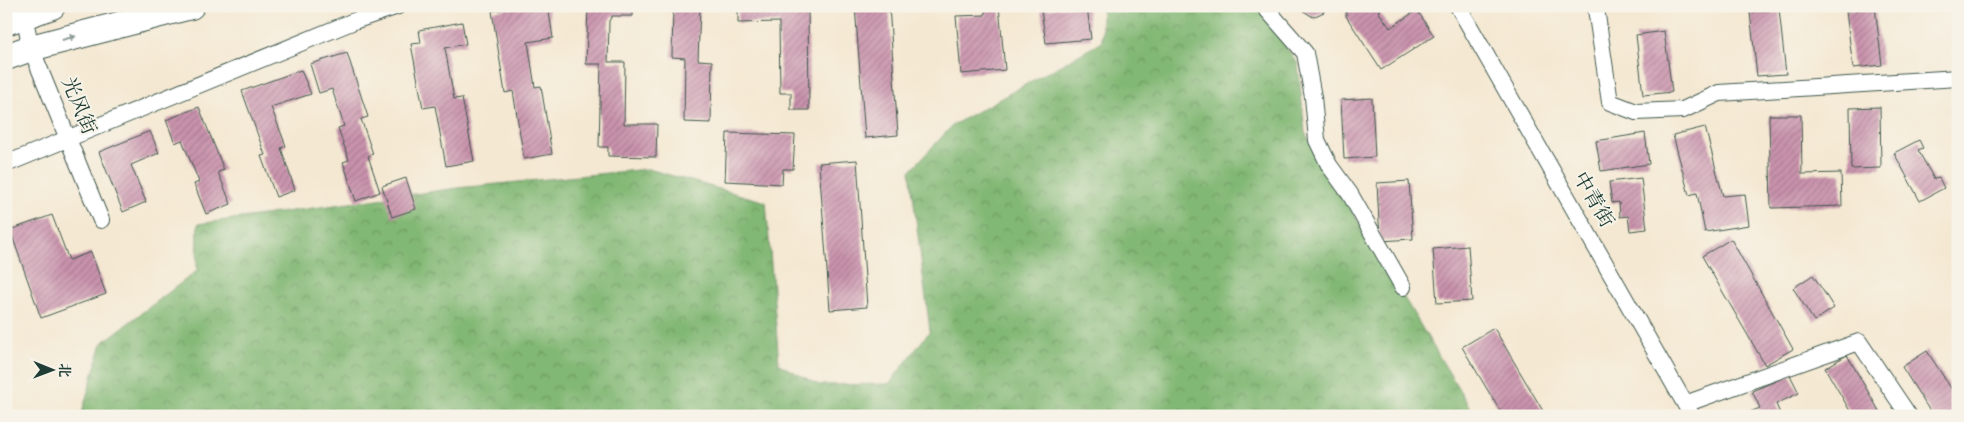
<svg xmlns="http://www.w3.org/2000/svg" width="1964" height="422" font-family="'IM FELL DW Pica','Noto Serif SC',serif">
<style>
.forest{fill:url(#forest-crowns);stroke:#507a54}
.building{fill:url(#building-hatch)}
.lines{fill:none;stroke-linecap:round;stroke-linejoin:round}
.minor-casing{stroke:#3f574c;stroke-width:18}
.primary-casing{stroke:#3f574c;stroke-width:28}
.minor{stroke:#fff;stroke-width:16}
.primary{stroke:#fff;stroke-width:26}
.oneway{fill:#8f9e9a}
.labels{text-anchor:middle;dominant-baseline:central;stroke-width:4;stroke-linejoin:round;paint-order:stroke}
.street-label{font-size:20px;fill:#1f3d34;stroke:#f7f3e8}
</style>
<defs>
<pattern id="forest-crowns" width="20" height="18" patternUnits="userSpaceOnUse" patternTransform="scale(1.25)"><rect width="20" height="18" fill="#82b874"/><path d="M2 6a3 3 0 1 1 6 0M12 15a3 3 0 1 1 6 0" fill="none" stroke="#6a9760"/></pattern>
<pattern id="building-hatch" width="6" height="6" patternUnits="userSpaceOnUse" patternTransform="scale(1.25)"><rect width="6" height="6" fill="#ca93ad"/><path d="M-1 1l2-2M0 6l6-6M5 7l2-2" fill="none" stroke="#a3798e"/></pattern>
</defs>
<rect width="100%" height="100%" fill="#f7f3e8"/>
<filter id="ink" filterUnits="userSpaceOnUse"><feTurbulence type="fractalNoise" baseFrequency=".02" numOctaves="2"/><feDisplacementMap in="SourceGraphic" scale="10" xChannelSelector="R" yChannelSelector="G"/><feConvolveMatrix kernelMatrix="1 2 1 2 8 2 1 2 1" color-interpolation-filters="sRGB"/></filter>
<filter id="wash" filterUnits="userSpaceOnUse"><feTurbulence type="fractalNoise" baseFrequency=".0096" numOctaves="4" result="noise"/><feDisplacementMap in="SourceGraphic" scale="20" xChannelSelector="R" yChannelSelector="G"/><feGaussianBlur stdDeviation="1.12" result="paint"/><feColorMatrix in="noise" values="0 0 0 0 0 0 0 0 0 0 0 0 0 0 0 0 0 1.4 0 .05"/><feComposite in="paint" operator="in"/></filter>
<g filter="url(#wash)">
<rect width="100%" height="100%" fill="#f4e8d2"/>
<path class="forest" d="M1102,6H1257L1298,64L1305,133L1475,416H81L102,343L197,271L198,224L458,188L648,169L766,202L779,364L819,385L889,384L930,331L910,171L953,125L1102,42Z"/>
<g id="blocks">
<path class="building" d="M523,6H548L553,38L528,42L535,87L541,86L552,154L524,159L513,91L505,93L492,11Z
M588,6H633V16H612L609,21L608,62H625L624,124H657L656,157L608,156V147H599L601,64H586Z
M673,6H700L698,60L712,61L711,123L684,122L685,58L672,57Z
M738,6H808L809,110H791V93H780L779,22L738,23Z
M855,6H889L898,135L865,138Z
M925,6H944V8L925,9Z
M985,6H999L1005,70L961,74L956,16L985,15Z
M1075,6H1087L1091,39L1046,43L1041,10Z
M1299,6H1324V12L1313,17L1299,8Z
M1347,6H1385L1378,11L1390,28L1417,10L1434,36L1381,70L1346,16Z
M1875,7L1882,65L1853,68L1846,11Z
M1779,9L1786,74L1757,76L1750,12Z
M462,22L466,44L445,48L454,99L462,98L474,161L446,166L435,106L423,108L411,44L421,43L419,30Z
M1664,31L1672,92L1643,95L1636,35Z
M347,53L368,117L361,119L373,154L368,156L380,192L356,201L343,162L349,160L338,128L344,126L332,89L319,93L310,64Z
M301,70L311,94L271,107L286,146L281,148L295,190L276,197L261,156L265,155L242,91Z
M1372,98L1375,157L1344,159L1341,100Z
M199,107L224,170L218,172L231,204L206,214L194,184L199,182L182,140L175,143L166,120Z
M1880,107L1881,168L1851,169L1850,108Z
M1769,115H1801L1802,174L1841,173L1842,206L1771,208Z
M1705,127L1723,196L1745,194L1749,225L1705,232L1697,193L1689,195L1673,135Z
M150,131L159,153L131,165L146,202L123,212L99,152Z
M727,133L795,135L793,169H783L782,184L725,181Z
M1645,133L1649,164L1601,171L1596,141Z
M1919,140L1923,148L1918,150L1934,179L1939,178L1944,188L1920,201L1894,153Z
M857,160L867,307L830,310L819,163Z
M406,178L416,209L392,217L382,186Z
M1641,178L1647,229L1630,231L1628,216L1620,217L1619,202L1612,203L1609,182Z
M1409,181L1413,239L1380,241L1377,183Z
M52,215L69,260L91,252L106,294L41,318L10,230Z
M1731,239L1793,349L1765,365L1702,256Z
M1468,246L1472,301L1437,303L1433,249Z
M1813,275L1834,308L1814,321L1793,288Z
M1494,328L1546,416H1503L1462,347Z
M1927,351L1958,399V416H1933L1902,367Z
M1847,355L1882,416H1853L1825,368Z
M1790,375L1799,393L1776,404L1781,416H1752L1750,412L1760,408L1752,391Z
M9,405L13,416H6V406Z
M1634,411L1637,416H1626Z"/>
</g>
</g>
<g filter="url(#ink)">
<use href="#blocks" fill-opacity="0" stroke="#3f574c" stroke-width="1"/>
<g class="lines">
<g class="minor-casing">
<path id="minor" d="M1264,6L1305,53L1313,97L1317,140L1329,165L1350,194L1403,287
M1458,6L1692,416
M25,7L24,16L31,48L101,220
M1596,9L1610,102L1636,112L1683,110L1719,93L1958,78
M6,164L354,21L398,6
M1685,404L1859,342L1909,416"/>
</g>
<g class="primary-casing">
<path id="primary" d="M6,22L52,6
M6,57L31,48L191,6"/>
</g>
<use href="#minor" class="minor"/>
<use href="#primary" class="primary"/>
</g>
<defs><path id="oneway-solid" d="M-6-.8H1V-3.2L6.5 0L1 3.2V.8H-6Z" transform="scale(1.25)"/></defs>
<use class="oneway" href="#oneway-solid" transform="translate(69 38) rotate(-15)"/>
</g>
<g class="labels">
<g class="street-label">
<text transform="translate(78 106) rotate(68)">光风街</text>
<text transform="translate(1593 200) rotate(60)">中青街</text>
</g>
</g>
<rect width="1964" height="422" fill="none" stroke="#f7f3e8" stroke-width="25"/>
<g transform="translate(52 370) rotate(91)" stroke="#f7f3e8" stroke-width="4" paint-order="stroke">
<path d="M0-4L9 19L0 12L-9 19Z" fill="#1f3d34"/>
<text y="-8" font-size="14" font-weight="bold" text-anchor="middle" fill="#1f3d34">北</text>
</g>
</svg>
